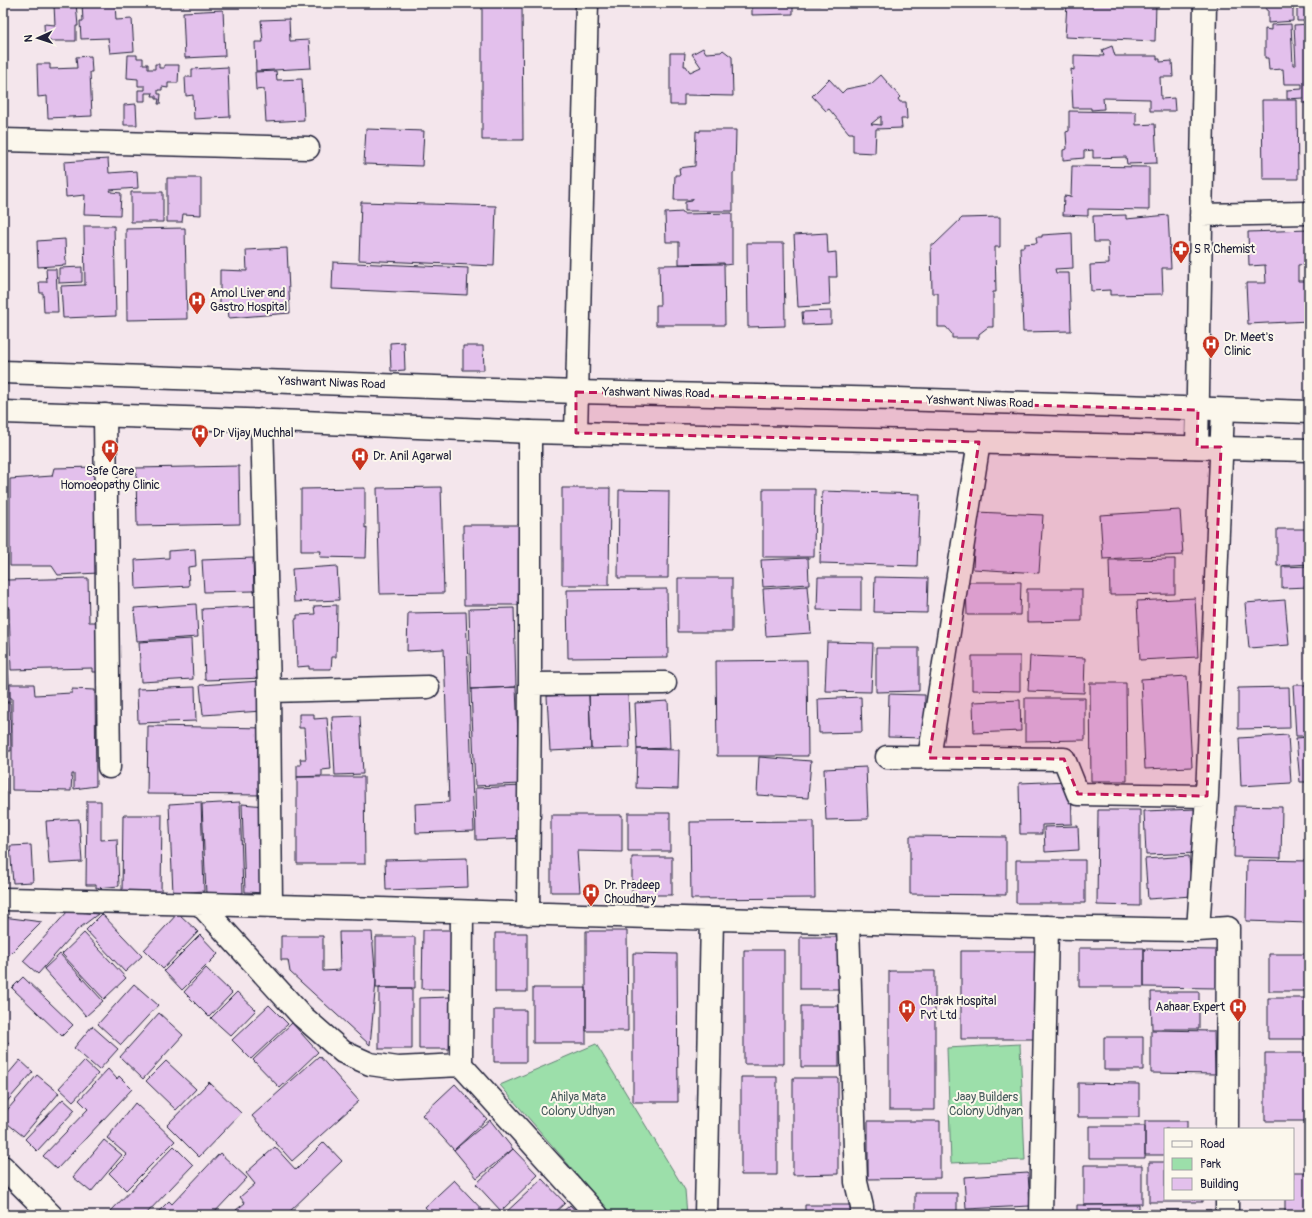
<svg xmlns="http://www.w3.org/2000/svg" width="1312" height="1218" font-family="Pangolin,sans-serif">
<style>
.green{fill:#9cdfaa;stroke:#5f8072}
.building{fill:#e3c0ec;stroke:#22223b;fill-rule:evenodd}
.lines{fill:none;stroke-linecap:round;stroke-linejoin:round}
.minor-casing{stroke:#22223b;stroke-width:25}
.secondary-casing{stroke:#22223b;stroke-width:25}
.minor{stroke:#fbf7ec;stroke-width:22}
.secondary{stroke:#fbf7ec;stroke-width:22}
.marked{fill:#c2185b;fill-opacity:0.2;stroke:#c2185b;stroke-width:3;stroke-dasharray:8 5;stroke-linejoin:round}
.labels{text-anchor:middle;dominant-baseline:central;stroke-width:4;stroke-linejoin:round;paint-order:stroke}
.poi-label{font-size:12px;fill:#22223b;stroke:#fbf7ec;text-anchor:start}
.street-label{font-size:12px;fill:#22223b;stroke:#fbf7ec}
.park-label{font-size:12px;fill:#475b5c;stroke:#fbf7ec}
</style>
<rect width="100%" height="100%" fill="#f4e6ec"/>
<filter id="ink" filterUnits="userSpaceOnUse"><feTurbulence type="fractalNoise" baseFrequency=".025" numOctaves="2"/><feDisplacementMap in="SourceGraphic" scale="8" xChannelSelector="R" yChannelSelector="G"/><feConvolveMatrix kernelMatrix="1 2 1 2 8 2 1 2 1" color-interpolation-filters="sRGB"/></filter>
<g filter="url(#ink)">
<path class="green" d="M596,1044L685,1190L687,1215H612L500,1085Z
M1020,1044L1025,1160L951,1163L947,1048Z"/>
<path class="building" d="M76,3L78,26H76V41H45L44,24L55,25L54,5Z
M82,3H115L116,20L132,19L134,51L110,53L108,38L81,39L80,21H83Z
M482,3H522L523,140H482Z
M752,3H793V14L752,15Z
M806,3H820V5H806Z
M1067,3H1156L1155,41L1065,37Z
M1266,3H1293V21L1268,23V10H1266Z
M1297,3H1309V21H1297Z
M223,10L225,56L185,58L183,12Z
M289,19L290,41L309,40L311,68L256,71L255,42H263L261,20Z
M1291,24L1293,65H1296L1294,25L1309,24V103H1302L1303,98L1287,99V90L1302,89V84H1284L1283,69L1269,70L1268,58H1265V29L1271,30V25Z
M1112,46L1115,56H1157V59H1160V62L1172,61L1173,77H1160L1161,99L1174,98L1175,111H1150V99L1103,98L1104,109L1091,110V108H1073L1071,69L1074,70V55L1104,56L1102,50Z
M703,48L706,53L721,52L723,50L732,57L733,96L684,95V105H670V53H685L684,66H686L690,72L701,67L692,54Z
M128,55H137V58H143V64H148V69H155V64H159V68H164V65H179L178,83H168V88L162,87V90H158V94H161L160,104H158L159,99H156V96H152L153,93H145V101H138V90H145V86H138V79L127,78Z
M91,56L92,72H90L92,116L48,118L47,96L38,97L37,64H50V69L77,68L76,57Z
M228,67L230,117L194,119L193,95L186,96L185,77H192V69Z
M276,71L277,80L302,79L304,120L266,122L264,89L256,90L255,72Z
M881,75L900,97L898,99L900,102H906L907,119H901L902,128L876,129L875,153L853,152V133H849L829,109L826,111L812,96L829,79L842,93L846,89L871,84ZM881,116V125L871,124Z
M1262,100H1297L1298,179H1263Z
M136,104L137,125H124V105Z
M1069,111L1136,112V125L1155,124L1157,163L1127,164L1126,157L1093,158V150L1084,151V158L1063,160V150L1067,149L1066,132L1069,131Z
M366,129L424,131L422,166L364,164Z
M700,130H736L735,172L733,173V211H685V202L692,201L693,198L692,200H674L675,175H680L679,168L695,166L696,131L700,132Z
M108,159L109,173L137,171L138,188L110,190L111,192L121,193L120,215L84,214L85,195L66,197L64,162Z
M1072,166L1149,167V210L1088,209V216L1063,215L1064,196L1071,197Z
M167,178H201V215L183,214L182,222H167Z
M131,192H163V222H131Z
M361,202L496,206L494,266L359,260Z
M683,212V214L732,213V264L725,265L724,263L679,264V242H666L665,213Z
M1126,215V219L1168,215L1171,268H1162L1163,294L1110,295V290L1091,291L1090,265L1109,264L1108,242H1094L1093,216Z
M1000,217V247H995L996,292H993V327H988L979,334V338H952V334L946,327H938V293H932L931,245H934L962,218Z
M84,226H114L116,316L63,318L61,286L85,285Z
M185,228L187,319L127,320L126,229Z
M1309,230V264L1298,265V281H1309V321L1248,324L1246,283H1266L1265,265L1249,266L1248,232Z
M827,233L828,253L836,252L837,277H829L830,305L798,307L794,235Z
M1072,233L1073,268L1055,269L1056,273H1069L1071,331L1023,332L1020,247H1024V244L1037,243L1036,237H1042V235Z
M65,239L66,265L38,267L37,241Z
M747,243H784L785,326L748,327Z
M287,248L290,313L229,318L228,308H220V270L247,271L246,250Z
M333,262L468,268L467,295L332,289Z
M724,264L725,325H656V305H660L659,265Z
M82,267V282L59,283V268Z
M46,269H56L58,312H44L43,293H40L39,282H47Z
M831,311V324L803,325L802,312Z
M404,342L405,370L391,371L390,343Z
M463,346H483L484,370H463Z
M239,466L240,524L137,526L136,468Z
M96,467L99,573L58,575L52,566H10V479L52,476L54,468Z
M441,487L444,593L380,594L377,488Z
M365,488V528L367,527L366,558L320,557L321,551H301V489Z
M562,488H610L609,585H562Z
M763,489H815L814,557H763Z
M619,490L669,491L668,578H618Z
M822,491L920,494L917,566L820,563Z
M1180,510L1183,555L1103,559L1100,515Z
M976,512L1043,515L1039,573L973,569Z
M463,525H524L525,605H464Z
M1277,529H1309V564L1277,566Z
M195,549L196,566L188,567L189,586L136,589L135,560L169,558V551Z
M3,556H7V580L88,578L89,622H102L103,672H92V668L11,670L9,608H3Z
M253,558L254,591L204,592L202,560Z
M808,558L809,584L763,587L761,560Z
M1175,559V594L1110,595L1109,560Z
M337,566L339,600L294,602L292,569Z
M1309,566V587L1282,588V567Z
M818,577H861V611L817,610Z
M875,577L928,578L927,613L874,612Z
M678,578H732V632H678Z
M966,582H1021L1020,615H967Z
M807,586L811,633L766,636L763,589Z
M667,589L668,657L568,658L567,590Z
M1027,589H1082V621L1027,622Z
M1195,598L1198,657L1140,660L1137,601Z
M1285,600L1289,645L1249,648L1245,603Z
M196,604L198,637L137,641L134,608Z
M337,605L336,657H332L331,669H309V666L297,667L295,619H297V615L315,614L314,606Z
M261,606L265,678L205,680L202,609Z
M514,608L516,687L471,689L469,609Z
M466,612L474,831L416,833L415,804L449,802L444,649L407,651L408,613Z
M191,639L193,679L141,682L139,642Z
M827,642L873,643L871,692L825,691Z
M7,645L10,702H3V646Z
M876,648H919V691L876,692Z
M972,656H1020V691L972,690Z
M1030,656L1085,658L1084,693L1028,691Z
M807,660L808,756H717L716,661Z
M1187,676L1192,767L1145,769L1141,679Z
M261,681L262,711L203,715L200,685Z
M1090,683H1126L1127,781H1091Z
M10,684H34L35,695L72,693V689L95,690L96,786L74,789V774H72L71,791L12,790V698H10Z
M1293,685H1309V736H1296Z
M195,687L196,721L138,723L137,689Z
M516,687L520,784L475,786L471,689Z
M1289,687L1290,728L1238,729V688Z
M628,693L630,748L591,749L589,694Z
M589,694L591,749L550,751L547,696Z
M889,694L925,695L924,738L888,737Z
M861,697L862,732L819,733L818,699Z
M1025,698H1085V740L1025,741Z
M1020,700L1021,731L974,733L973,702Z
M668,701L670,748L637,749L635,703Z
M3,703H10L11,751H3Z
M299,714H314V719L327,718L331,769L322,770V776L297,777V765H301L300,759H306L304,728H299Z
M360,716L363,774L335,775L332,717Z
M148,726L265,728L263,795L147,794Z
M1288,735L1291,783L1241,786L1239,738Z
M1309,737V782H1300L1296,738Z
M637,749L679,750L678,789L636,788Z
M759,757L811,761L808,798L757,795Z
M866,767L868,819L826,820L824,769Z
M3,777H6L7,880H3Z
M297,777H364L365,864H297Z
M1071,781L1072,824L1042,825V834H1020L1019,783Z
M524,786L526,838L476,840L475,788Z
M87,801H101V840L117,839L119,886L96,888V885H86Z
M201,802L204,891L173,893L169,804Z
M240,802L243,893L206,894L202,804Z
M242,804L265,806L266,893L245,892Z
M1235,806L1282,807L1281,858L1234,857Z
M1196,809L1198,853L1146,855L1144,811Z
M1098,810H1140V906L1097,905Z
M628,813H670V851H628Z
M123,815H162L161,893L122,892Z
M551,815H622V852L577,851L580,892H551Z
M79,819L82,862L49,864L46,821Z
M814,821L815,898L691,899L690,822Z
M1078,826L1079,850L1045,852L1044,827Z
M910,836L1006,837V895L910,894Z
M31,845L33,882L13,883L10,846Z
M1189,856L1192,896L1148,899L1145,859Z
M632,857H672V895H632Z
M467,858L468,887L386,890L385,860Z
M1016,860H1085V903H1016Z
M1247,860L1309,861V923L1246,921Z
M68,911L98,914L77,930L38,974L23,961Z
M178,913L198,932L163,969L144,950Z
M102,914L142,956L125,972L86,930Z
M3,917L42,922L3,961Z
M423,930H456V989H422Z
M586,931H627L628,1031H586Z
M339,932H372L376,982L370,1045L290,972L288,960H281V936H323V971L340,970Z
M84,933L126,978L104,999L62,954Z
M495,933H527V992H495Z
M200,935L218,954L182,990L164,971Z
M376,937H415V988H376Z
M800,937H842V989H800Z
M1079,948H1144V987H1079Z
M1144,949L1219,950L1218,988L1144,987Z
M744,950H784V1064H744Z
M961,951H1035V1039H961Z
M633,953L677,954L678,1102H633Z
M60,954L103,1001L86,1016L44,969Z
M1269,954H1309V991H1269Z
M206,968L232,993L209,1017L184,992Z
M889,971H935V1110H889Z
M23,977L73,1025L62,1036L12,988Z
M134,984L158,1005L121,1045L98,1024Z
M379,988H412V1049H379Z
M533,988H586V1043H533Z
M237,992L256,1010L231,1036L211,1018Z
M1151,992H1199V1029H1152Z
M451,997V1049H419V998Z
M1268,998H1309V1039H1268Z
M269,1005L288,1024L251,1059L232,1040Z
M801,1006H839V1067H801Z
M494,1010H526V1062H494Z
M159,1013L183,1035L143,1079L120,1057Z
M292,1023L318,1052L280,1088L253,1060Z
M92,1026L118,1049L99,1070L74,1048Z
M1151,1030L1214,1031L1215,1074L1151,1073Z
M3,1037L9,1043L3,1048Z
M1104,1037H1143V1070H1104Z
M1265,1053H1309V1121H1265Z
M319,1056L359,1101L292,1161L252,1116Z
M20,1060L33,1072L3,1106V1080Z
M84,1061L98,1074L73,1101L59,1088Z
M166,1061L196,1089L176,1110L146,1081Z
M108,1069L117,1079L119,1076L132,1089L57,1169L43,1156L88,1109L79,1100Z
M37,1075L59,1093L23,1136L3,1120V1115Z
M741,1077H777V1175H741Z
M793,1078H838V1174L793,1175Z
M209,1082L241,1113L199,1157L167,1125Z
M1078,1083L1139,1084V1117H1078Z
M455,1084L487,1119L454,1150L422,1115Z
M63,1099L75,1110L37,1151L25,1139Z
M135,1103L175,1141L126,1190L109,1173L127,1155L107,1138Z
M490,1120L513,1149L477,1178L454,1150Z
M868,1121H940V1178L868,1179Z
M1145,1121H1187V1129H1165V1155H1145Z
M1089,1126H1145V1158H1089Z
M104,1140L122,1155L91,1192L73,1177Z
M324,1142L342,1161L286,1215H240L236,1210L245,1203L240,1197L255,1184L246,1173L275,1147L296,1170Z
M174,1146L193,1165L145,1215H112L109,1213Z
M513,1149L538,1175L501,1211L476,1184Z
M220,1153L247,1178L212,1215H155L169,1201L172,1204Z
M1149,1162H1165V1199H1202V1202H1149Z
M1084,1165H1142V1204L1084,1205Z
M1293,1172H1309V1215H1285V1199H1293Z
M1028,1173L1030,1206L966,1209L964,1177Z
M542,1179L565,1203L552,1215H503Z
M454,1180L487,1215H432L425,1207Z
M915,1193H957V1215H915Z
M570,1205L579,1215H559Z
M805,1205H854V1215H805Z
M1077,1205H1139V1215H1077Z
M1141,1210H1211V1215H1141Z"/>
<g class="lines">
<g class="minor-casing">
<path id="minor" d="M3,140L308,148
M1201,215L1309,213
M105,415L109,767
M262,420L269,691L271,905
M530,432V684L665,683
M576,433L587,3
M1197,447L1205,3
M269,691L428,687
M887,757L1064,759L1078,794L1207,796
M929,758L979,442
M3,899C401,908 800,924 1198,930L1228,928L1227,1129
M200,904L302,1016L343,1052L370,1064L398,1068L461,1065
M462,912L461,1065L597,1215
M528,914L530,684
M848,924L856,1182L862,1207V1215
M1198,930L1207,796L1223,410
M706,1215L712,919
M1041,1215L1047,927
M1227,1215V1199"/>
</g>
<g class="secondary-casing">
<path id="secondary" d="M3,372L576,392L897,399L1309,412
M3,412L303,422L530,432L1309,450
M3,1167L51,1215"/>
</g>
<use href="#minor" class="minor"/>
<use href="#secondary" class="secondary"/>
</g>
</g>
<path class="marked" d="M576,392L1198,410L1197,447H1221L1207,796L1078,794L1064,759L929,758L979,442L576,433Z"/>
<defs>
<g id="pharmacy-pin" transform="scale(0.9)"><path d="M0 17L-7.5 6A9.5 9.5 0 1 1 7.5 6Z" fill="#c8321e" stroke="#fbf7ec"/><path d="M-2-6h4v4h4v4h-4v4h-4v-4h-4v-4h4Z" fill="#fff"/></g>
<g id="hospital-pin" transform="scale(0.9)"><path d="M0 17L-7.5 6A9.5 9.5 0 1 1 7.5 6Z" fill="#c8321e" stroke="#fbf7ec"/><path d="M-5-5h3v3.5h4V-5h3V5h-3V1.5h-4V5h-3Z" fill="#fff"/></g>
</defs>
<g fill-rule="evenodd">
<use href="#pharmacy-pin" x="1181" y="249"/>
<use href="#hospital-pin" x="197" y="300"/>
<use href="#hospital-pin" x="1211" y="344"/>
<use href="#hospital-pin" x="200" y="433"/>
<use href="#hospital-pin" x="110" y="448"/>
<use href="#hospital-pin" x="360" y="456"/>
<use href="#hospital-pin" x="591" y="892"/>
<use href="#hospital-pin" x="1238" y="1007"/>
<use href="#hospital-pin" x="907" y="1008"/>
</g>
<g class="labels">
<g class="poi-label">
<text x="1194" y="249">S R Chemist</text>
<text x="210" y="293">Amol Liver and<tspan x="210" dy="14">Gastro Hospital</tspan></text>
<text x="1224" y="337">Dr. Meet's<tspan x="1224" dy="14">Clinic</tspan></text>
<text x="213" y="433">Dr Vijay Muchhal</text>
<text x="373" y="456">Dr. Anil Agarwal</text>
<text x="110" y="471" text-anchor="middle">Safe Care<tspan x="110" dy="14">Homoeopathy Clinic</tspan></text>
<text x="604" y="885">Dr. Pradeep<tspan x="604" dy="14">Choudhary</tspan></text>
<text x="920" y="1001">Charak Hospital<tspan x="920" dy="14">Pvt Ltd</tspan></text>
<text x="1225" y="1007" text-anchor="end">Aahaar Expert</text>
</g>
<g class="street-label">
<text transform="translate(332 383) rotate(2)">Yashwant Niwas Road</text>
<text transform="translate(656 393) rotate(1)">Yashwant Niwas Road</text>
<text transform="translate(980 402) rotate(2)">Yashwant Niwas Road</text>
</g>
<g class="park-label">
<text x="578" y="1097">Ahilya Mata<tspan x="578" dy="14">Colony Udhyan</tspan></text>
<text x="986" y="1097">Jaay Builders<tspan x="986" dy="14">Colony Udhyan</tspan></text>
</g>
</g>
<rect width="1312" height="1218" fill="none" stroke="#fbf7ec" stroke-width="16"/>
<rect x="8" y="8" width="1296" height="1202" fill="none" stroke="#22223b" stroke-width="1.5" filter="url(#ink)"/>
<rect x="1164" y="1128" width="130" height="72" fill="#fbf7ec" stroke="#a4a2a5"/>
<rect x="1172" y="1141" width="20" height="6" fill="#fbf7ec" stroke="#a4a2a5"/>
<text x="1200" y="1148" font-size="12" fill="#22223b">Road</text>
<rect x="1172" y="1158" width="20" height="12" fill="#9cdfaa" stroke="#a4a2a5"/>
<text x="1200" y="1168" font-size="12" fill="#22223b">Park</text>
<rect x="1172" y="1178" width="20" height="12" fill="#e3c0ec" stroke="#a4a2a5"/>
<text x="1200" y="1188" font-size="12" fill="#22223b">Building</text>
<g transform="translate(38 38) rotate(267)" stroke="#fbf7ec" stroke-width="3" paint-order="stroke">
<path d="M0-3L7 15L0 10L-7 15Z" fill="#22223b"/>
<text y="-6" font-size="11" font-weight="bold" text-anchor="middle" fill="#22223b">N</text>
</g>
</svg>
